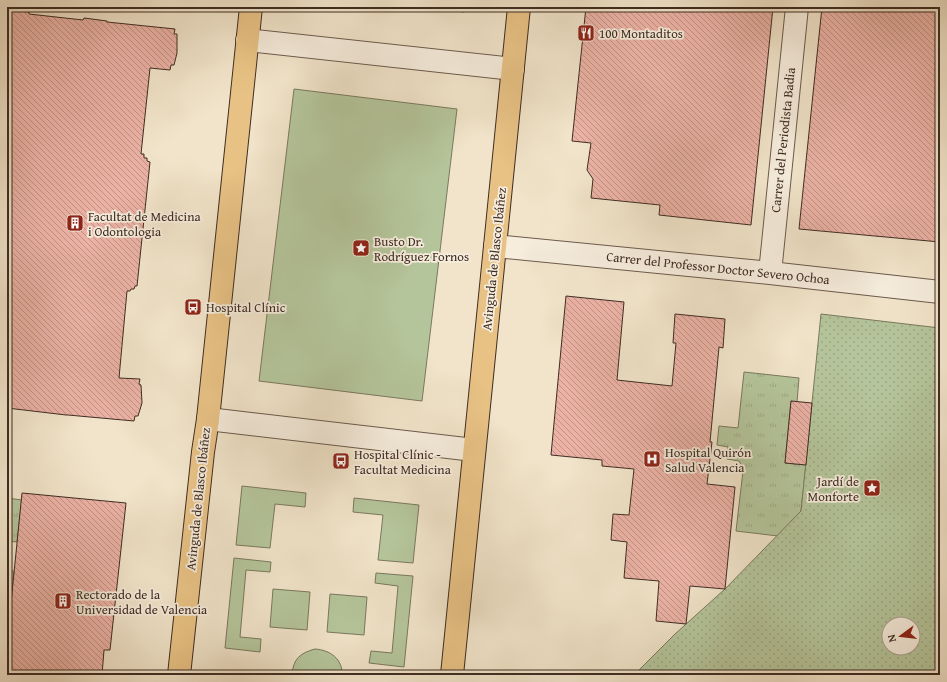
<svg xmlns="http://www.w3.org/2000/svg" width="947" height="682" font-family="'Gentium Book Plus',serif">
<style>
.grass{fill:url(#grass-tufts);stroke:#7a785f}
.park{fill:url(#park-dots);stroke:#7a785f;fill-rule:evenodd}
.garden{fill:#b5c59b;stroke:#7a785f}
.building{fill:url(#building-back-hatch);stroke:#3f2c23}
.lines{fill:none;stroke-linecap:round;stroke-linejoin:round}
.street-casing{stroke:#6c5a4d;stroke-width:24}
.primary-casing{stroke:#3f2c23;stroke-width:24}
.street{stroke:#f6eddd;stroke-width:22}
.primary{stroke:#e8c285;stroke-width:22}
.labels{text-anchor:middle;dominant-baseline:central;stroke-width:3.5;stroke-linejoin:round;paint-order:stroke}
.poi-label{font-size:13px;fill:#3f2c23;stroke:#f6eddd;text-anchor:start}
.street-label{font-size:13px;fill:#3f2c23;stroke:#f6eddd}
</style>
<defs>
<pattern id="grass-tufts" width="24" height="20" patternUnits="userSpaceOnUse"><rect width="24" height="20" fill="#b5c59b"/><path d="M3 7l-1-3M5 7V3M7 7l1-3M15 17l-1-3M17 17v-4M19 17l1-3" fill="none" stroke="#9da985"/></pattern>
<pattern id="park-dots" width="8" height="8" patternUnits="userSpaceOnUse"><rect width="8" height="8" fill="#b5c59b"/><path d="M2 2h.1M6 6h.1" fill="none" stroke="#9da985" stroke-width="1.8" stroke-linecap="round"/></pattern>
<pattern id="building-back-hatch" width="6" height="6" patternUnits="userSpaceOnUse"><rect width="6" height="6" fill="#ebb2a5"/><path d="M-1 5l2 2M0 0l6 6M5-1l2 2" fill="none" stroke="#c09186"/></pattern>
</defs>
<rect width="100%" height="100%" fill="#f1e4ca"/>
<filter id="stains"><feTurbulence type="fractalNoise" baseFrequency=".005" numOctaves="4"/><feColorMatrix values="0 0 0 0 .2 0 0 0 0 .09 0 0 0 0 .02 0 0 0 .5 -.17"/></filter>
<radialGradient id="worn" r=".72"><stop offset=".6" stop-color="#630" stop-opacity="0"/><stop offset="1" stop-color="#630" stop-opacity=".3"/></radialGradient>
<path class="grass" d="M744,372L799,378L797,402L791,401L785,463L806,465L801,511L778,536L736,531L743,471L742,466L739,461L727,459L728,447L717,445L719,426L738,428Z
M7,498L22,500L17,542L7,541Z
M7,571H14L8,633H7Z"/>
<path class="park" d="M821,314L940,328V675H634L675,634L725,589L801,511ZM889,624H913V648H889Z"/>
<path class="garden" d="M418,7H465L464,12Z
M294,89L457,109L422,401L259,381Z
M242,486L306,493L305,507L275,504L270,548L236,545Z
M354,498L419,505L413,563L378,560L383,515L353,512Z
M234,558L271,562L270,572L246,570L240,637L261,639L260,652L225,648Z
M376,573L413,576L404,667L369,663L371,651L392,653L398,586L375,583Z
M273,589L310,592L307,630L270,627Z
M330,594L367,597L364,635L327,632Z
M315,649C330,650 343,659 342,675H292C293,659 300,653 315,649Z"/>
<path class="building" d="M586,7H773L751,225L659,215L660,205L591,198L593,179L587,170L591,143L572,141Z
M822,7H940V242L799,229Z
M7,10L29,12V14L83,20L84,18L107,21V22L175,29L174,34H177V53L174,65H171L170,70L150,68L141,154H144V158H147V161L150,162L137,286H135L134,289H131L130,291H127L119,378L140,379L139,384L141,385L142,403L138,416H135L134,421L68,415H66L7,408Z
M566,296L624,302L617,380L672,386L676,343H673L675,314L725,319L723,348L719,347L710,442H712L707,484L735,487L725,589L690,586L686,624L656,621L659,581L624,578L627,542L611,540L613,514L629,515L634,469L602,466V460L551,455Z
M791,401L812,403L806,465L785,463Z
M22,493L126,503L110,650H104L102,675H7V633H8Z"/>
<g class="lines">
<g class="street-casing">
<path id="street" d="M247,40L513,69
M495,246L770,273L940,292
M770,273L797,7
M208,419L474,450"/>
</g>
<g class="primary-casing">
<path id="primary" d="M179,675L203,452L208,419L251,7
M452,675L519,7"/>
</g>
<use href="#street" class="street"/>
<use href="#primary" class="primary"/>
</g>
<defs>
<g id="restaurant-square" transform="scale(0.9)"><rect x="-9" y="-9" width="18" height="18" rx="4" fill="#8f2418" stroke="#f6eddd"/><path d="M-5-6h1v4h1v-4h1v4h1v-4h1v5L-1.5 .5V6h-2V.5L-5-1ZM5-6V6H3V1.5H1.5Q1.5-4 5-6Z" fill="#fff"/></g>
<g id="building-square" transform="scale(0.9)"><rect x="-9" y="-9" width="18" height="18" rx="4" fill="#8f2418" stroke="#f6eddd"/><path d="M-4-6H4V6H1V3H-1V6H-4ZM-2.5-4.3h1.7v1.8h-1.7ZM.8-4.3h1.7v1.8H.8ZM-2.5-1h1.7V.8h-1.7ZM.8-1h1.7V.8H.8Z" fill="#fff"/></g>
<g id="sight-square" transform="scale(0.9)"><rect x="-9" y="-9" width="18" height="18" rx="4" fill="#8f2418" stroke="#f6eddd"/><path d="M0-6L1.8-2.2L6-1.7L2.9 1.2L3.7 5.4L0 3.3L-3.7 5.4L-2.9 1.2L-6-1.7L-1.8-2.2Z" fill="#fff"/></g>
<g id="bus-square" transform="scale(0.9)"><rect x="-9" y="-9" width="18" height="18" rx="4" fill="#8f2418" stroke="#f6eddd"/><path d="M-5-6H5V4H4V6H2V4H-2V6H-4V4H-5ZM-3.5-4V0h7V-4ZM-3.5 1.2v1.5H-2V1.2ZM2 1.2v1.5H3.5V1.2Z" fill="#fff"/></g>
<g id="hospital-square" transform="scale(0.9)"><rect x="-9" y="-9" width="18" height="18" rx="4" fill="#8f2418" stroke="#f6eddd"/><path d="M-5-5h3v3.5h4V-5h3V5h-3V1.5h-4V5h-3Z" fill="#fff"/></g>
</defs>
<g fill-rule="evenodd">
<use href="#restaurant-square" x="586" y="33"/>
<use href="#building-square" x="75" y="223"/>
<use href="#sight-square" x="361" y="248"/>
<use href="#bus-square" x="193" y="307"/>
<use href="#hospital-square" x="652" y="459"/>
<use href="#bus-square" x="341" y="461"/>
<use href="#sight-square" x="872" y="488"/>
<use href="#building-square" x="63" y="601"/>
</g>
<g class="labels">
<g class="poi-label">
<text x="599" y="33">100 Montaditos</text>
<text x="88" y="216">Facultat de Medicina<tspan x="88" dy="15">i Odontologia</tspan></text>
<text x="374" y="241">Busto Dr.<tspan x="374" dy="15">Rodríguez Fornos</tspan></text>
<text x="206" y="307">Hospital Clínic</text>
<text x="665" y="452">Hospital Quirón<tspan x="665" dy="15">Salud Valencia</tspan></text>
<text x="354" y="454">Hospital Clínic -<tspan x="354" dy="15">Facultat Medicina</tspan></text>
<text x="859" y="481" text-anchor="end">Jardí de<tspan x="859" dy="15">Monforte</tspan></text>
<text x="76" y="594">Rectorado de la<tspan x="76" dy="15">Universidad de Valencia</tspan></text>
</g>
<g class="street-label">
<text transform="translate(783 140) rotate(-84)">Carrer del Periodista Badia</text>
<text transform="translate(494 259) rotate(-84)">Avinguda de Blasco Ibáñez</text>
<text transform="translate(718 268) rotate(6)">Carrer del Professor Doctor Severo Ochoa</text>
<text transform="translate(198 499) rotate(-84)">Avinguda de Blasco Ibáñez</text>
</g>
</g>
<rect width="947" height="682" fill="none" stroke="#f1e4ca" stroke-width="24"/>
<rect x="8" y="8" width="931" height="666" fill="none" stroke="#3f2c23" stroke-width="2"/>
<rect x="12" y="12" width="923" height="658" fill="none" stroke="#3f2c23"/>
<g transform="translate(901 636) rotate(255)"><circle r="19" fill="#f6eddd" stroke="#ada093"/>
<path d="M0-3L7 15L0 10L-7 15Z" fill="#8f2418"/>
<text y="-6" font-size="11" font-weight="bold" text-anchor="middle" fill="#3f2c23">N</text>
</g>
<rect width="100%" height="100%" filter="url(#stains)"/>
<rect width="100%" height="100%" fill="url(#worn)"/>
</svg>
